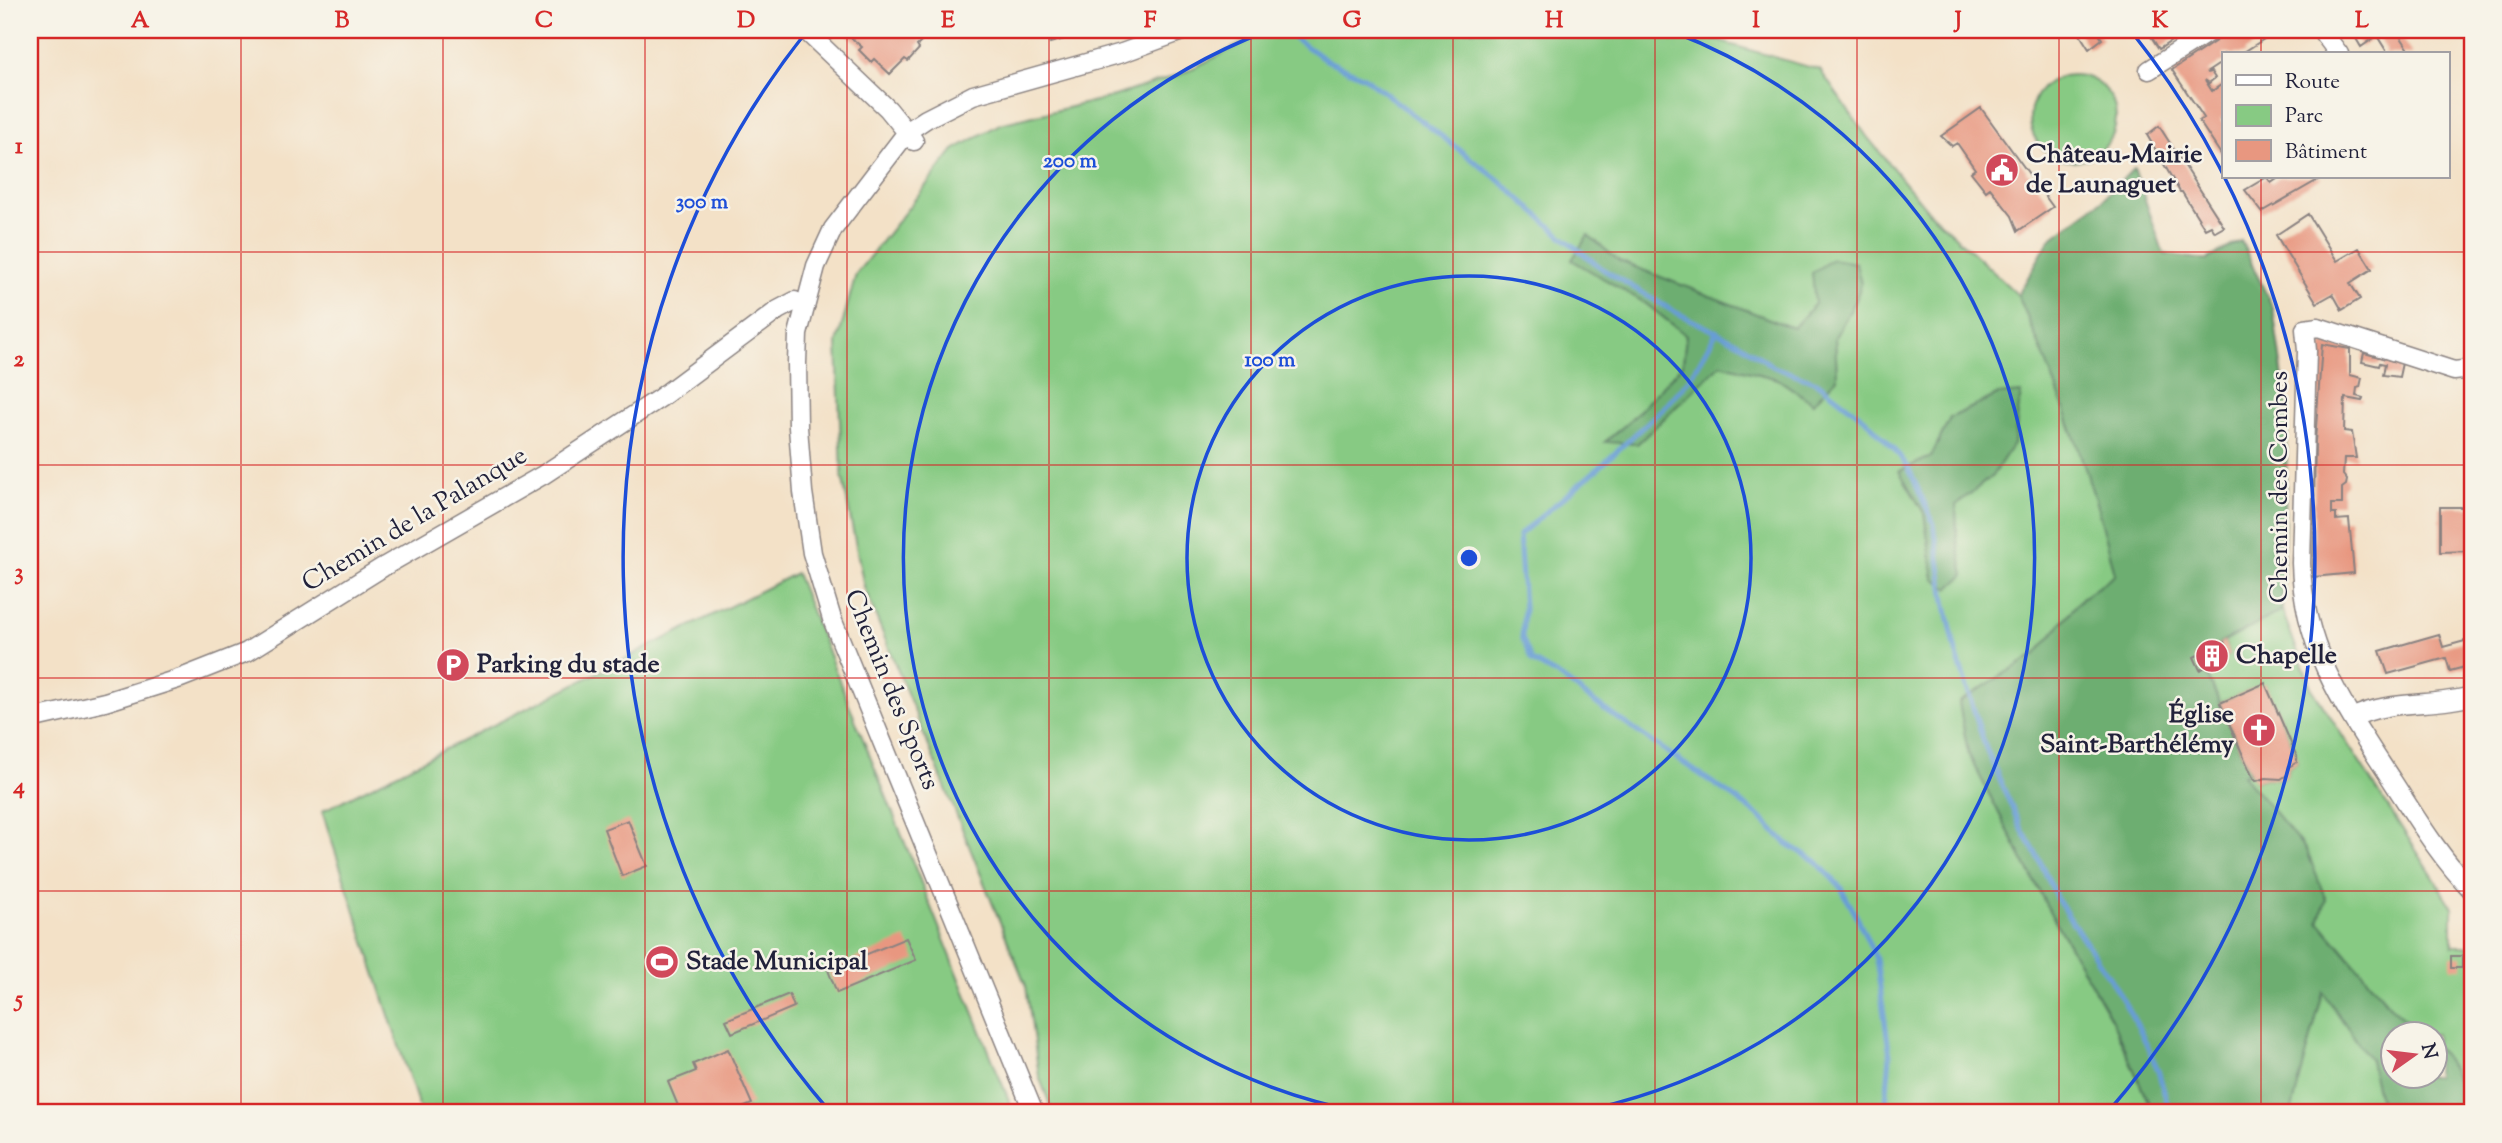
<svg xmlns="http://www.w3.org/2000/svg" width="2502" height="1143" font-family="'Sorts Mill Goudy',serif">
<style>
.green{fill:#87ca83;stroke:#54765f;stroke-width:2;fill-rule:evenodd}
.forest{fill:#6dae71;stroke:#486856;stroke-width:2}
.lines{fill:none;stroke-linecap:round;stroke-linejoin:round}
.stream{stroke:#689dd5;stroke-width:5}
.building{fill:#e89780}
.minor-casing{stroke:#8a8281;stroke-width:21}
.minor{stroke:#fff;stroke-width:18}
.grid{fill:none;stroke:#d62828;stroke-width:2;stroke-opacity:0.55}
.ring{fill:none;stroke:#1d4ed8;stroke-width:3.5}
.labels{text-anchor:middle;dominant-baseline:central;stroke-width:5;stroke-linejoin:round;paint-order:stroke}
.poi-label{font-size:26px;font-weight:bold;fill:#22223b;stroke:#f7f3e8;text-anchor:start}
.street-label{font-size:26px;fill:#22223b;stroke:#f7f3e8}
.centre{fill:#1d4ed8;stroke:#f7f3e8;stroke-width:3.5}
.ring-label{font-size:21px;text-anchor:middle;font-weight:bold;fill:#1d4ed8;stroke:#f7f3e8;stroke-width:5;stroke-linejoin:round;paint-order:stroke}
.neatline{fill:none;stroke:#d62828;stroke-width:2.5}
.grid-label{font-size:23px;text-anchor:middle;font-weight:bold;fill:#d62828}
</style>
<rect width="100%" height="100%" fill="#f7f3e8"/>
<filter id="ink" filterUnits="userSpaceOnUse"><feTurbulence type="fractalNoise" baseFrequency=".0143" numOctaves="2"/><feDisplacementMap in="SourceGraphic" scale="14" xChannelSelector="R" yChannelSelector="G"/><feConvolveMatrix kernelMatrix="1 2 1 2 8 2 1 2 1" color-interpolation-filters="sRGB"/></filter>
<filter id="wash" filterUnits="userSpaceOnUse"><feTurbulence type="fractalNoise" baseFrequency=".00686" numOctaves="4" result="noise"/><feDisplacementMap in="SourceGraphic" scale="28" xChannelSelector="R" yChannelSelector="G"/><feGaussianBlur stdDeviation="1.57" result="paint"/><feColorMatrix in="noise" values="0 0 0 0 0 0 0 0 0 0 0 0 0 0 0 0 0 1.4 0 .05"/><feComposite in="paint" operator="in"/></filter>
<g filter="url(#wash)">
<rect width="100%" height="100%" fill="#f3e1c7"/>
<path class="green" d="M1270,30H1679L1820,70L1868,138L1928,211L2018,295L2056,382L2102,516L2116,575L2082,598L2036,654L1959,702L1968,753L2052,916L2112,1020L2153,1113H1053L1039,1076L1026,986L864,587L842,475L837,343L856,274L954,150L1000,124L1112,97L1181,74ZM1588,235L1619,261L1793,329L1815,304L1856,300L1835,337L1837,378L1813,403L1778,379L1721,364L1637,444L1606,441L1631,420L1683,364L1686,335L1645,303L1572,260ZM1997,395L1992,476L1956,505L1957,540L1963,575L1934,578L1924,513L1900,471L1931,457L1950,418Z
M2030 118a43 43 0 1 1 86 0a43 43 0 1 1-86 0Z
M796,573L1014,1113H421L322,811Z
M2282,610L2311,687L2452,906V946H2472V1113L2436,1076V1034H2407L2392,1008L2307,907L2230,780L2250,772L2256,781L2266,778L2281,779L2287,775L2289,767L2297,762V757L2265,684L2220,703L2204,668L2230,655L2224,642Z
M2323,991L2370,1060L2382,1113H2291Z"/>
<path class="forest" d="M2134,168L2164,254L2206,260L2241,241L2273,308L2288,414L2282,610L2195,657L2204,668L2250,772L2243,775L2307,851L2326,900L2319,922L2392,1008L2421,1034H2394V1076H2436V1048L2443,1054L2472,1104V1113H2382L2370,1060L2323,992L2291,1113H2153L2112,1020L2052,916L1968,753L1959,702L2036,654L2082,598L2115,575C2093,478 2058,386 2018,295L2050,239L2102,200Z
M1588,235L1619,261L1793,328L1815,304L1812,273L1832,259L1856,263L1861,284L1856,300L1835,337L1837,378L1813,403L1778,379L1721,364L1637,444L1605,442L1631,420L1683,364L1686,335L1645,303L1572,260Z
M2021,393L2014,443L1992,476L1956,505L1957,540L1964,575L1949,589L1934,578L1924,513L1899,471L1931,457L1950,418L1997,395Z"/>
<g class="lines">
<path class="stream" d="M1293,37L1326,60L1364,77L1499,180L1565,239L1604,270L1673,311L1741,344L1774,367L1817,382L1865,419L1895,450L1908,467L1934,524L1945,601L1956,652L1985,746L2020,826L2039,859L2057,899L2116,988L2141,1032L2158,1070L2170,1113
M1717,331L1690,379L1663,408L1601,466L1519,535L1524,608L1522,638L1532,661L1562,678L1601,707L1729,794L1759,816L1786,843L1816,861L1841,888L1858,919L1876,959L1890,1056L1885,1113"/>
</g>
<g id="blocks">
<path class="building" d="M853,30H926L930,33L917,46L919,49L908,61L905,59L890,74L874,59L871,62L859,50L862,47L848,35Z
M1048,30H1093V31L1050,43Z
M2077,30H2096L2102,39L2089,49Z
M2147,30H2188L2159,49Z
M2241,30H2278L2244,52L2246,54H2224V61L2206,73L2211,72L2215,78L2209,83L2205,80L2212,91L2224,83V117L2220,119L2224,125V159L2199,121L2204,118L2172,70L2231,31L2233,35Z
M2351,30H2396L2412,54H2384L2387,52L2377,36L2361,47Z
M1981,108L2053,207L2018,231L2012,216L1990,188L1986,191L1971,172L1975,169L1957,143L1952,146L1941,136Z
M2159,126L2224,227L2215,232L2211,226L2205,229L2182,192H2180L2147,135Z
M2267,177L2271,183L2280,177H2323L2262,212L2245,190Z
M2308,214L2337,261L2359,248L2372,269L2350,283L2360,299L2342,310L2333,294L2317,303L2276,235Z
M2322,344L2350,349V375L2362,378L2360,387L2357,388L2356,396L2363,398L2362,401L2345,398L2344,431L2352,432L2356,458H2344L2343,475L2347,480L2346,485L2342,488V504H2332V514H2336V520L2349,519L2354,573L2313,577L2315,442Z
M2364,353L2402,363L2399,377L2383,375L2385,364L2380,363L2379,366L2362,362Z
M2440,507H2472V551L2440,552Z
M2439,634L2443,647L2472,639V665L2450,671L2446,658L2388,674L2380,651Z
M2224,642L2230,655L2200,670L2194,657Z
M2265,683L2297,757V762L2289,767L2287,775L2281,779L2266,778L2256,781L2253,778L2220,703Z
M628,820L647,866L622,876L604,829Z
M906,938L916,960L837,993L828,970Z
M2451,956H2462V968H2451Z
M789,994L794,1007L732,1033L726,1020Z
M728,1049L752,1104L730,1113H681L668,1082L696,1071L693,1064Z"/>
</g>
</g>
<g filter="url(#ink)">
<use href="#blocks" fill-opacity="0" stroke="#8a8281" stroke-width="2"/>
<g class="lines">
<g class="minor-casing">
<path id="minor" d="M805,30L888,109L914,141
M2321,30L2339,54
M2149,70L2212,30
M2472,369L2454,371L2318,327L2305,329L2307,351L2301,563C2303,651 2347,711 2393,782C2417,819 2441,859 2472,890
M2352,718C2389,699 2433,707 2472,696
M30,719L105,702L181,678L247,652L383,567L543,475L660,398L778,310L795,301
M1034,1113L832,619L812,553L803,492L798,427L797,363L798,334L816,266L833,229L908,131L926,119L973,95L1122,53L1185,30"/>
</g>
<use href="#minor" class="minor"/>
</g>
</g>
<path class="grid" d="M241,30V1113M443,30V1113M645,30V1113M847,30V1113M1049,30V1113M1251,30V1113M1453,30V1113M1655,30V1113M1857,30V1113M2059,30V1113M2261,30V54M2261,177V1113M30,252H2472M30,465H2472M30,678H2472M30,891H2472"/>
<g class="ring">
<circle cx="1469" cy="558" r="282"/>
<path d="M1366 1113A564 564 0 0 1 1267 31M1671 31A564 564 0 0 1 1572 1113"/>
<path d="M831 1113A846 846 0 0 1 807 31M2131 31A846 846 0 0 1 2107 1113"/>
</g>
<defs>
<g id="civic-disc" transform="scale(1.75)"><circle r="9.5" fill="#d1495b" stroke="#f7f3e8"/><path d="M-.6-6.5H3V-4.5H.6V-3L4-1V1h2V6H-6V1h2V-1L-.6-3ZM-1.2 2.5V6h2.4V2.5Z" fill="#fff"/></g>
<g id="building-disc" transform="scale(1.75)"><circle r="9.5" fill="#d1495b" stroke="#f7f3e8"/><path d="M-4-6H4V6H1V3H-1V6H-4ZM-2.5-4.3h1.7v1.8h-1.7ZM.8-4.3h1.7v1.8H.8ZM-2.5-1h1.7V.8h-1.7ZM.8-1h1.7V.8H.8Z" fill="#fff"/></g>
<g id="parking-disc" transform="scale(1.75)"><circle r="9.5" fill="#d1495b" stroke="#f7f3e8"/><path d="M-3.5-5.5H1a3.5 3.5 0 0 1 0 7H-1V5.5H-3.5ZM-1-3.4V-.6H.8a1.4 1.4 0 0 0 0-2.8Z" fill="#fff"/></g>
<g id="church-disc" transform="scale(1.75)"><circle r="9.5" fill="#d1495b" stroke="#f7f3e8"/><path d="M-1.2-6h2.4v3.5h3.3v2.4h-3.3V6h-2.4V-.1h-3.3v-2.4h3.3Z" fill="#fff"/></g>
<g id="stadium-disc" transform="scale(1.75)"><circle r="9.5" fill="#d1495b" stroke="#f7f3e8"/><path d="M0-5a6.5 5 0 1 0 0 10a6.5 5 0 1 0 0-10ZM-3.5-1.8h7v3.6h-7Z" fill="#fff"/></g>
</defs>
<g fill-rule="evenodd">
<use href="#civic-disc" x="2002" y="170"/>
<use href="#building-disc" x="2212" y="656"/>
<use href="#parking-disc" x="453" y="665"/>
<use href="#church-disc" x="2259" y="730"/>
<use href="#stadium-disc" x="662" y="962"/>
</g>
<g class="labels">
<g class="poi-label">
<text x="2026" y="155">Château-Mairie<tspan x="2026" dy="30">de Launaguet</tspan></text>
<text x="2236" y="656">Chapelle</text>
<text x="477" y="665">Parking du stade</text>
<text x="2234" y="715" text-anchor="end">Église<tspan x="2234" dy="30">Saint-Barthélémy</tspan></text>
<text x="686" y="962">Stade Municipal</text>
</g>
<g class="street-label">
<text transform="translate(2280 487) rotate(-90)">Chemin des Combes</text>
<text transform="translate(415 520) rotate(-31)">Chemin de la Palanque</text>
<text transform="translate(891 690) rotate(68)">Chemin des Sports</text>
</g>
</g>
<circle cx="1469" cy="558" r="10" class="centre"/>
<g class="ring-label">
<text x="1070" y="167">200 m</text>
<text x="702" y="208">300 m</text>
<text x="1270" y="366">100 m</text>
</g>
<rect width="2502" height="1143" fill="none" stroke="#f7f3e8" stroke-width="77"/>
<rect x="2222" y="52" width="228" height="126" fill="#f7f3e8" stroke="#a29fa3" stroke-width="2"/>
<rect x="2236" y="75" width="35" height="10" fill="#ffffff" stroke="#a29fa3" stroke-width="2"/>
<text x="2285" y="88" font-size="21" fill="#22223b">Route</text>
<rect x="2236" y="105" width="35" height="21" fill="#87ca83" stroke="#a29fa3" stroke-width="2"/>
<text x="2285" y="122" font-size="21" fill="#22223b">Parc</text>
<rect x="2236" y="140" width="35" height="21" fill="#e89780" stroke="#a29fa3" stroke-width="2"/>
<text x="2285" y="158" font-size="21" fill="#22223b">Bâtiment</text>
<g transform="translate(2414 1055) rotate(76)"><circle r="33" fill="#f7f3e8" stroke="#a29fa3" stroke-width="2"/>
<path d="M0-5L12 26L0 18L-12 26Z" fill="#d1495b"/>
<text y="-10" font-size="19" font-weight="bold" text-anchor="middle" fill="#22223b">N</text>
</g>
<rect x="38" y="38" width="2426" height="1066" class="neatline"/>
<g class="grid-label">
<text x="140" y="27">A</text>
<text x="342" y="27">B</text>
<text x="544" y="27">C</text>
<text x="746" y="27">D</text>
<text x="948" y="27">E</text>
<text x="1150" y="27">F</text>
<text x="1352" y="27">G</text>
<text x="1554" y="27">H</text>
<text x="1756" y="27">I</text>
<text x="1958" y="27">J</text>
<text x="2160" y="27">K</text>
<text x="2362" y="27">L</text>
<text x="19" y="153">1</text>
<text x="19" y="366">2</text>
<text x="19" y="579">3</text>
<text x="19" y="793">4</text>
<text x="19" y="1006">5</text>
</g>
</svg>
